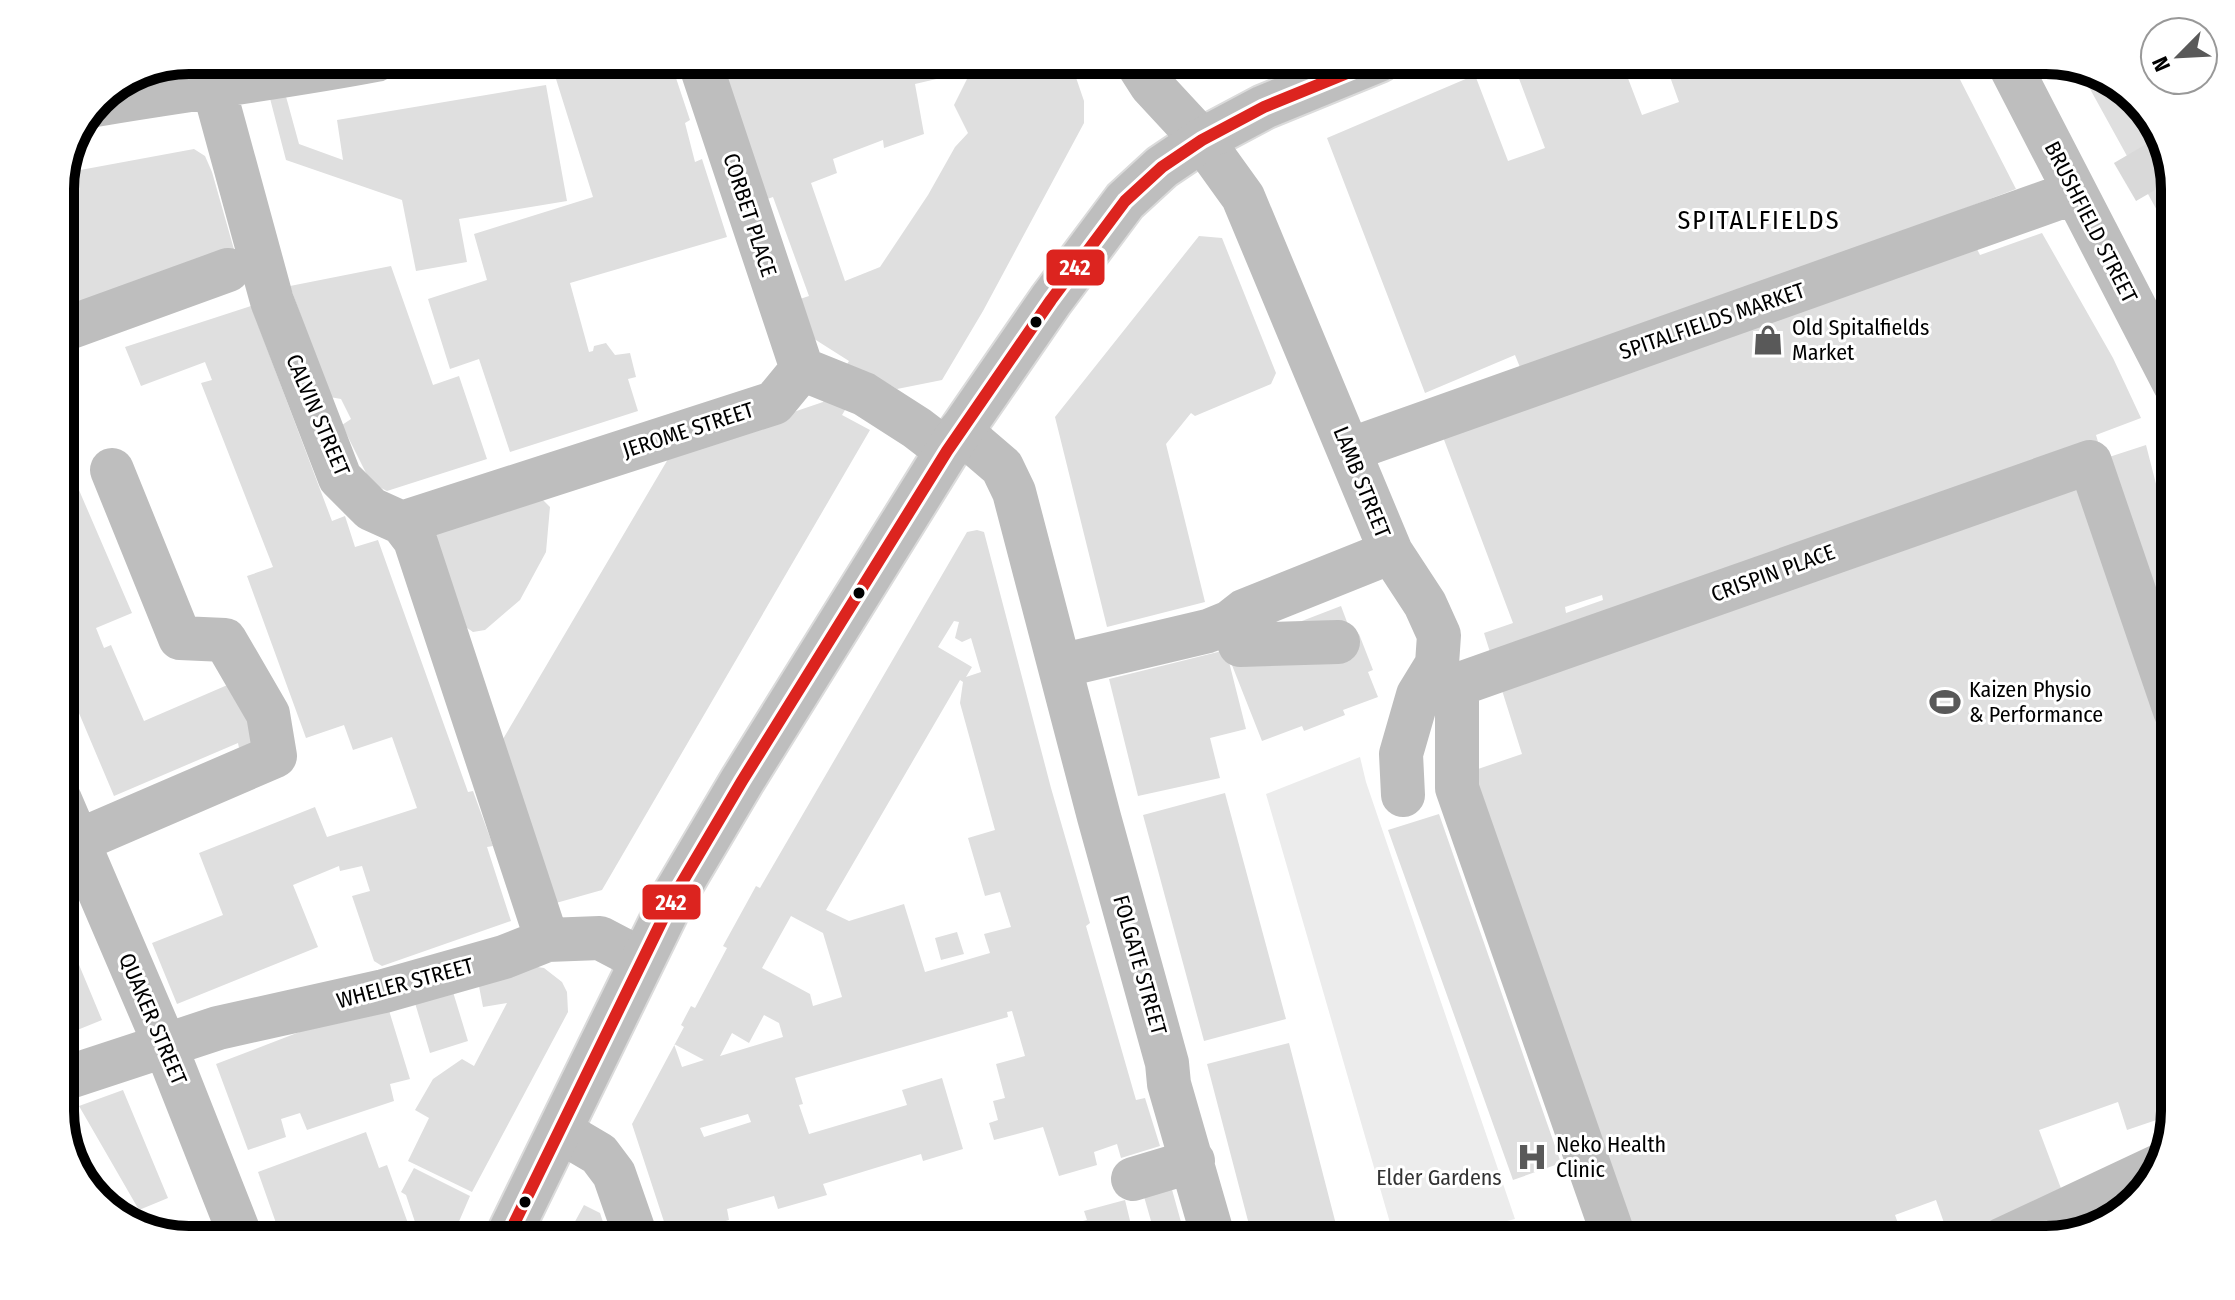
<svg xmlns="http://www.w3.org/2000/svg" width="2235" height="1300" font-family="'Fira Sans Condensed',sans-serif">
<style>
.green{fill:#ececec}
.building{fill:#dfdfdf;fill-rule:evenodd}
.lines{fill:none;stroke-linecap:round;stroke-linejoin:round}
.minor-tunnel{stroke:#d9d9d9;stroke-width:44;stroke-dasharray:44 22;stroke-linecap:butt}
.highway-casing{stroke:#dbdbdb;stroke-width:48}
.minor{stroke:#bebebe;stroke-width:44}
.highway{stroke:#bebebe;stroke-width:44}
.bus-1-casing{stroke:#fff;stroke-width:18}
.bus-1{stroke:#dc241f;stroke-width:12}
.bus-dot{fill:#000;stroke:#fff;stroke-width:3}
.labels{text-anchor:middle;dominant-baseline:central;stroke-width:6;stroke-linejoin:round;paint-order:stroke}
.street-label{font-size:22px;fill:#000;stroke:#fff}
.poi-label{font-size:22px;fill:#000;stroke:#fff;text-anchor:start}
.park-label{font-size:22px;fill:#333;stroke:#fff}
.quarter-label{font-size:26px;letter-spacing:2px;fill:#000;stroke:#fff}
.rim{fill:none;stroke:#000;stroke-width:10}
.line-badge{stroke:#fff;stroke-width:3}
.badge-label{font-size:22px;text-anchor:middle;font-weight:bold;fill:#fff}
</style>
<rect width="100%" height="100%" fill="#fff"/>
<path class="green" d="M1360,757L1366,782L1515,1219L1431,1240H1395L1266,794Z"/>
<path class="building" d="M260,60H276L299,144L343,160L337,120L546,85L567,201L459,219L467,262L416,271L402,200L286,160Z
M638,60H656V63L674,72L690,120L685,123L695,162L702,159L727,237L570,283L589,352L593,351L594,346L606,343L615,355L630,353L636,377L628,379L638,411L510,452L479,359L450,369L428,299L487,280L474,234L593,197L556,79Z
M762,60H1070L1084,101V123L983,311L942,380L897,389L868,372L842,415L870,430L602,890L556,903L503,739L671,454L823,402L849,361L808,335L797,300L809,296L773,197L761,201L722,70ZM971,71L954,105L968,133L955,147L928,195L880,267L845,281L811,183L837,173L833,159L883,140L884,148L924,134L915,84Z
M1512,60H1621L1642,115L1679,102L1664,60H1950L2016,189L1958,211L1980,255L2042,233L2113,358L2141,418L2096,435L2103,459L2146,445L2175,558V1111L2174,1114L2127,1130L2118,1102L2039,1130L2065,1199L1953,1240H1950L1936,1200L1895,1215L1904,1240H1597L1440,782L1522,754L1484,633L1513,623L1443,437L1534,402L1515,355L1425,393L1327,138L1475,75L1508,161L1545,148ZM1602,595L1603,600L1566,613L1565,607Z
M2079,69L2110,77L2157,124L2175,181V243Z
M194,149L205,156L212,172L235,253L60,312V181L64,173Z
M1199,236L1222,238L1276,373L1271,384L1195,416L1191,413L1166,444L1205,602L1107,627L1055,417Z
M391,266L433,385L459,376L487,459L387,491L371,483L342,425L351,419L341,399L330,397L290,286Z
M251,306L332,521L345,516L355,547L378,540L468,792L473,791L493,846L487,847L511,921L382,966L374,961L352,896L370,891L362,866L340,871L339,866L293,885L318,947L177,1004L152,943L223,915L199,853L315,807L327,837L417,808L392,737L353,750L344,725L306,738L247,576L273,567L201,383L212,380L205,362L141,386L125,347Z
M60,446L132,613L96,628L104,648L111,645L144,721L239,680L264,738L239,748L238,743L114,796L65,680L60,682V614L67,611L60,595Z
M539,496L550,507L546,552L520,600L485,630L473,632L460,623L432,538L445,522Z
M977,530L984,532L1051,788L1090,923L1086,926L1136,1100L1145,1098L1160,1146L1121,1158L1117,1144L1094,1152L1097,1165L1059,1176L1043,1127L994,1140L989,1123L998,1120L993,1101L1005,1098L996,1064L1025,1056L1012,1011L1007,1012L1008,1017L795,1078L803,1104L799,1105L809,1134L907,1105L902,1090L942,1078L963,1149L923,1161L921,1154L823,1184L827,1195L778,1209L774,1196L727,1209L729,1220L715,1224L717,1233L760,1223L765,1240H670L632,1124L684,1027L681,1025L691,1006L695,1008L727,948L723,946L756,886L760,888L967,532ZM954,621L959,622L955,638L962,642L971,638L981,672L966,677L972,667L938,647ZM960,680L963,682L960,703L995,830L968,838L985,896L1000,892L1011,927L984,934L990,953L925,972L904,904L849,921L826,910ZM791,916L823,933L842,997L813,1006L810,994L762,968ZM764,1015L779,1023L783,1037L720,1056L732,1033L749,1043ZM674,1044L704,1060L682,1067ZM748,1114L751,1122L704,1137L700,1128Z
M1341,606L1353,638L1359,634L1373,670L1368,672L1378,697L1343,710L1345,715L1304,731L1302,726L1262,741L1226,650L1246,729L1210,738L1220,778L1138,796L1109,679L1226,650Z
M1225,793L1286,1019L1204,1041L1143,815Z
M1439,814L1561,1163L1513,1180L1388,830Z
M60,919L102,1020L60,1037Z
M957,932L964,954L941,960L935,938Z
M531,966L544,968L562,982L567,992L568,1012L472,1192L408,1161L429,1118L415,1110L433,1079L462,1059L474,1066L507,1003L483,1007L478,981Z
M453,992L468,1041L430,1053L415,1003Z
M387,1004L410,1079L390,1084L394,1101L307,1130L300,1113L281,1119L286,1137L248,1150L216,1064L341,1016Z
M1289,1043L1309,1120L1340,1240H1253L1207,1064Z
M123,1090L168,1198L139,1210L79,1106Z
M366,1132L379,1168L387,1165L414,1240H282L258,1172Z
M414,1168L470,1196L451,1240L419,1239L417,1230L420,1226L415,1222L406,1195L401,1192Z
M1171,1186L1186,1240H1074L1070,1224L1087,1220L1084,1211L1125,1200L1133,1233L1153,1228L1143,1193Z
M584,1205L600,1213L608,1237L607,1240H565Z"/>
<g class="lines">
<path class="minor-tunnel" d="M2125,182L2168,157"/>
<g class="highway-casing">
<path id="highway" d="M506,1240L674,896L742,781L947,451L1051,300L1125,201L1162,167L1202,140L1264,107L1379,60"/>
</g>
<path class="minor" d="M699,60L802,369
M1135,60L1151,85L1202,140L1243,197L1391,552L1425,604L1439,635L1437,664L1418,695L1401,754L1403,795
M2007,60L2175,385
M213,85L272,301L340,478L371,509L402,523L415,540L547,940
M95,105C188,89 282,78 376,60
M60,331L228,270
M960,431L1002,467L1014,492L1099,817L1167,1063L1169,1084L1214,1240
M1349,450L2075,192
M402,523L774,403L802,369L864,394L917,428L947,451
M1230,622L1240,645L1338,642
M1060,666L1208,631L1230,622L1244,611L1391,552
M1457,685L2090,462L2175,711
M1457,685V788L1615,1240
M60,800L165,1045L242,1240
M78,841L275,756L268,714L225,640L180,638L112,470
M60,1080L218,1028L384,991L504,957L547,940L600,938L642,960
M560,1131L599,1154L614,1174L637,1240
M1133,1179L1193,1161
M2001,1240L2161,1165"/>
<use href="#highway" class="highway"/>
<g class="bus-1-casing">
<path id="bus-1" d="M506,1240L674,896L742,781L947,451L1051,300L1125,201L1162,167L1202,140L1264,107L1379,60"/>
</g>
<use href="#bus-1" class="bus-1"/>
</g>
<defs>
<g id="shop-bare" transform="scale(2.4)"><path d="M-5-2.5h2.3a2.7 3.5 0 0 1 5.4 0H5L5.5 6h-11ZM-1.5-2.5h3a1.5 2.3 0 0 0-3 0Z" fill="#595959" stroke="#fff" stroke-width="2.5" paint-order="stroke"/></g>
<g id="stadium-bare" transform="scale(2.4)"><path d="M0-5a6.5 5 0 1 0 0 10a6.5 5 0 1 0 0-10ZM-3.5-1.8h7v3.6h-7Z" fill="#595959" stroke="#fff" stroke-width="2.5" paint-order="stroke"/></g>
<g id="hospital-bare" transform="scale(2.4)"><path d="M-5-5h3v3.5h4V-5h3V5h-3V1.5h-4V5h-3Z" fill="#595959" stroke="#fff" stroke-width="2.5" paint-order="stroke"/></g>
</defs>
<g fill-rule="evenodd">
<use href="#shop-bare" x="1768" y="340"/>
<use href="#stadium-bare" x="1945" y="702"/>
<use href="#hospital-bare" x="1532" y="1157"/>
</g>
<g class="bus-dot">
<circle cx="1036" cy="322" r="7"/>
<circle cx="859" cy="593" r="7"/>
<circle cx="525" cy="1202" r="7"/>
</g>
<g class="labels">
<g class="street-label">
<text transform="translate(750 215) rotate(72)">CORBET PLACE</text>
<text transform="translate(2091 222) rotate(63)">BRUSHFIELD STREET</text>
<text transform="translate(1712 321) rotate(-19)">SPITALFIELDS MARKET</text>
<text transform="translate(318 415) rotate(67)">CALVIN STREET</text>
<text transform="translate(688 430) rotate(-18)">JEROME STREET</text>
<text transform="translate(1362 482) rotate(68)">LAMB STREET</text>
<text transform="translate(1773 573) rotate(-20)">CRISPIN PLACE</text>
<text transform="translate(1140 965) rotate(74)">FOLGATE STREET</text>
<text transform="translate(405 983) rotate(-15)">WHELER STREET</text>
<text transform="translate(153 1019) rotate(67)">QUAKER STREET</text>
</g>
<g class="poi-label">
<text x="1792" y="327">Old Spitalfields<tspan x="1792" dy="25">Market</tspan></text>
<text x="1969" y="689">Kaizen Physio<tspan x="1969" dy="25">&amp; Performance</tspan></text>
<text x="1556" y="1144">Neko Health<tspan x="1556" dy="25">Clinic</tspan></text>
</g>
<g class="park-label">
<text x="1439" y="1177">Elder Gardens</text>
</g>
<g class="quarter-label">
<text x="1759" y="220">SPITALFIELDS</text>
</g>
</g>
<path d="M0 0H2235V1300H0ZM189 74H2046A115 115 0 0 1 2161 189V1111A115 115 0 0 1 2046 1226H189A115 115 0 0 1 74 1111V189A115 115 0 0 1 189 74Z" fill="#fff" fill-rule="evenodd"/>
<path class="rim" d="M189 74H2046A115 115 0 0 1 2161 189V1111A115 115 0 0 1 2046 1226H189A115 115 0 0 1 74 1111V189A115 115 0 0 1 189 74Z"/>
<g class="line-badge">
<rect x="1045" y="248" width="61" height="39" rx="8" fill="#dc241f"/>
<rect x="641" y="883" width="61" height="38" rx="8" fill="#dc241f"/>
</g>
<g class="badge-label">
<text x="1075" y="275">242</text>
<text x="671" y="910">242</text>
</g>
<g transform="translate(2179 56) rotate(246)"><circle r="38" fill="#ffffff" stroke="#999999" stroke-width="2"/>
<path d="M0-6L14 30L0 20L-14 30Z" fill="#595959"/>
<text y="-12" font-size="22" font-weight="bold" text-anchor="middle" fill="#000000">N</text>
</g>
</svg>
